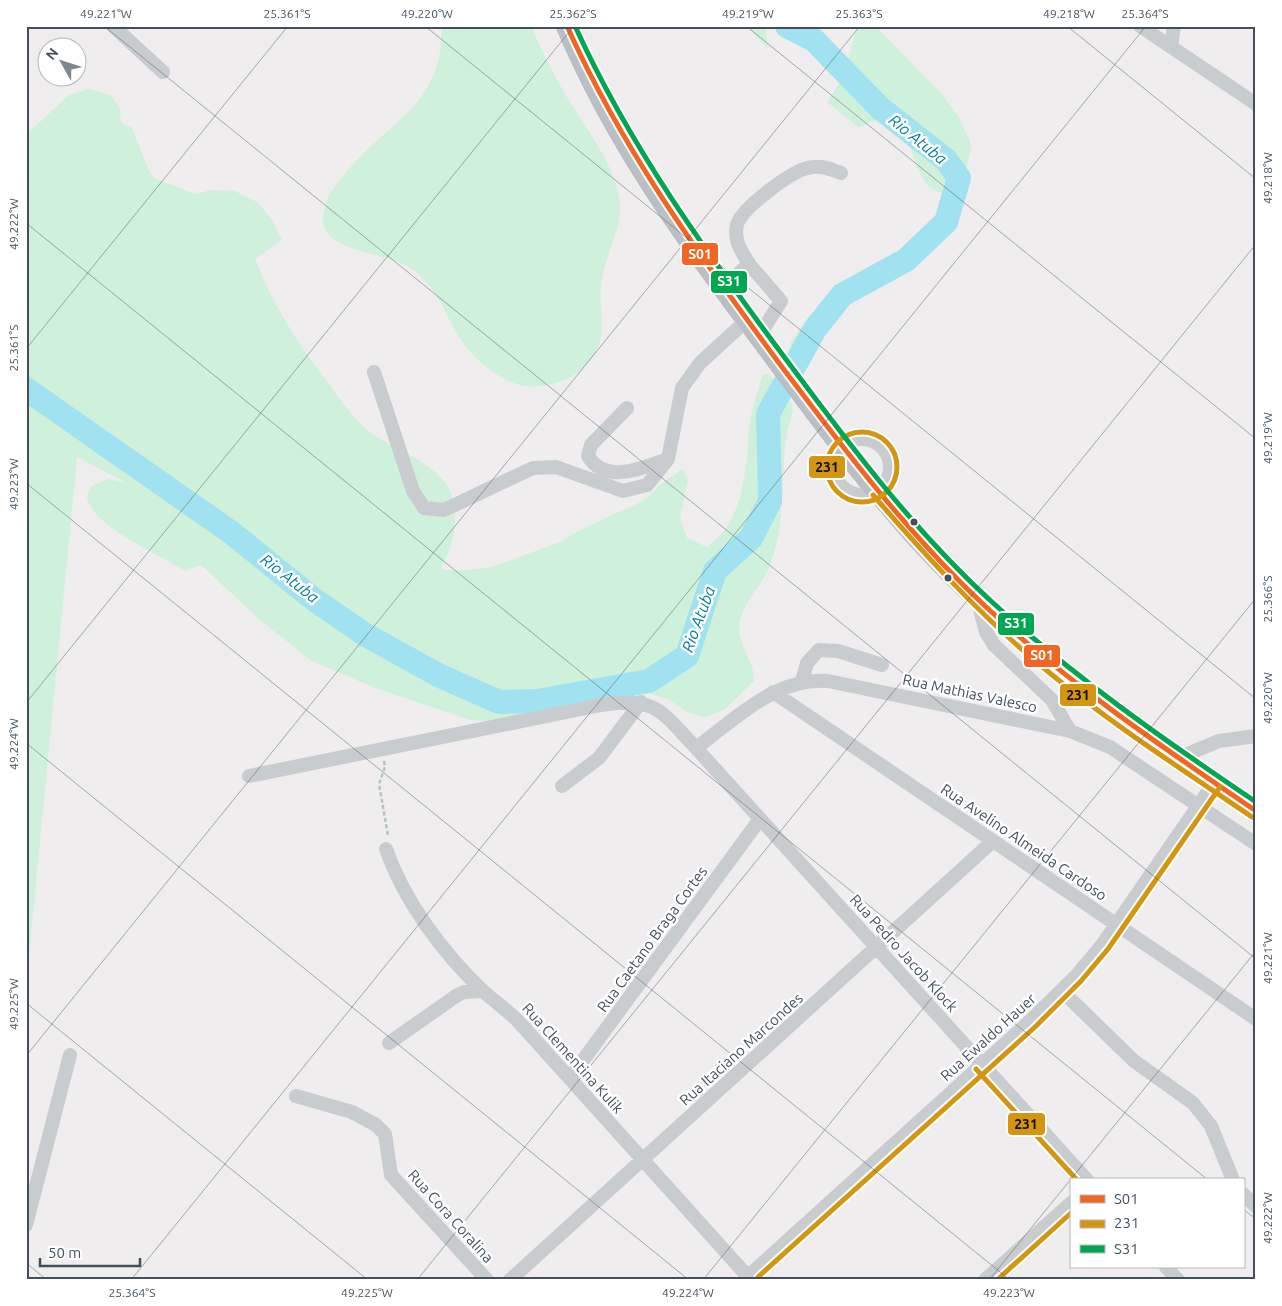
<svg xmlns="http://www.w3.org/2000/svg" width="1282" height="1306" font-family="Ubuntu,sans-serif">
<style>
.green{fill:#cff0db}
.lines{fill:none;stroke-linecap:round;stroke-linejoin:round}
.river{stroke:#a1e2f1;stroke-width:24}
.highway-casing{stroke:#b1b7be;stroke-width:22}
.path{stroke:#b5c3be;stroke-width:2.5;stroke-dasharray:4 2.5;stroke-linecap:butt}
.minor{stroke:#c9ccce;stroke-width:14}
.highway{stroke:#b9bfc4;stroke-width:21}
.bus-1-casing{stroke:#fff;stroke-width:9}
.bus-2-casing{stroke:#fff;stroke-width:9}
.bus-3-casing{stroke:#fff;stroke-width:9}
.bus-1{stroke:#f26522;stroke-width:5}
.bus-2{stroke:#d39512;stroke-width:5}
.bus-3{stroke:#00a651;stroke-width:5}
.ticks{fill:none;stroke:#43505b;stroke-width:1;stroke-opacity:0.45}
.bus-dot{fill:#43505b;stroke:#fff;stroke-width:2}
.labels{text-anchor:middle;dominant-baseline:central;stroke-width:5;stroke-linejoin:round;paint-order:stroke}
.street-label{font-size:15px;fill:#43505b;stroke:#fff}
.water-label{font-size:16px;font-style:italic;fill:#037d99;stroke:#fff}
.line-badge{stroke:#fff;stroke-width:2}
.badge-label{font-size:14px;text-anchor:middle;font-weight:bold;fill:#fff}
.pale-badge-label{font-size:14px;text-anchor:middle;font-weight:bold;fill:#111}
.neatline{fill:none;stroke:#43505b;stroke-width:2}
.ticks-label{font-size:12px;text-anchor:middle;fill:#43505b}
</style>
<rect width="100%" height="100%" fill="#efeded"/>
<path class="green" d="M441,26H531C541,49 552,72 565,94C584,126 612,159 619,197C624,225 607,251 602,278C596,307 611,330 592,358C583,370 573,378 559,382C544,387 526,389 511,382C490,373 469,354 458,335C445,313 436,288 416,272C392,253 357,256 332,238C328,235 325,228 322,223C324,215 325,204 328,197C331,190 338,184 342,178C383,122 445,108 441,26Z
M747,26H765L768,49Z
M857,26H875L941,93L958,116L969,139L971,147L964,180L950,193C945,193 938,193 934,190C905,174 917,93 859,128L827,102C845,78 850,55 857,26Z
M88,89L111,95L120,109L121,123L132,128L149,171L154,178L195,194L211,190L235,191L257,202L272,219L282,240L255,259C274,307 295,338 325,379C338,396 350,415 366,429C389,448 422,456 442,479C463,502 456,543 441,568L443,570H467L492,567L560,542L580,530L645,500L662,483L683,469L688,480L680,518L687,538L707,547C747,518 745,467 750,423C752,406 758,390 763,374H769C775,382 789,395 792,405C794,415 787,428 786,438C781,480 785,523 771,562C764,585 741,602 739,627C739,646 756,665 754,681L724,710L705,717L687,712L668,699L645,692L597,698L505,719L489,721L470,720L375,688L310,660L259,619L201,565L185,571C161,555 93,527 87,498C87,495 89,490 90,487L107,479L125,482L77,457L26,986V135L69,95Z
M812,312L800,335L799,351L787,359L791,342Z"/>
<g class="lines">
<path class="river" d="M26,389L232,533L312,598L364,634L438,675L499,702L537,701L649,681L687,656L715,571L751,538L770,501L768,414L815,329L842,295L906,260L946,222L959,178L946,160L880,108L814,40L787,26"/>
<g class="highway-casing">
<path id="highway" d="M567,26C614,138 684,236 757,333C818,414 878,500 950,572C1042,665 1148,738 1256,811"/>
</g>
<path class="path" d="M384,761L385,767L379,784L388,836"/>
<path class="minor" d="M113,26L163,72
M1140,26L1256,104
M1171,47L1174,26
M749,264C742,252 733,240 737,225C741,209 787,175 804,169C817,164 828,168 841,173
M723,288L749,264L781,301L759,336
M374,372L413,491L424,508L444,510L533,468L556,467L623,491L647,485L668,459L682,388L700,363L747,320
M627,408L591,445L588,456C606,485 642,468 668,459
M834 467a28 28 0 1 1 56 0a28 28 0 1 1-56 0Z
M977,598L986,632L994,645L1052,700L1070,731
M802,681L807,663L819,650L838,651L882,665
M773,692L1256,1019
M696,748C735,719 776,677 828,681L1070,731L1110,747L1256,844
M1178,758L1219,741L1256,736
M249,776L601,705C656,696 661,711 696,748L1087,1180
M562,786L599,758L641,702
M386,849C404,901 443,953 483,991C494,1001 507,1010 518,1021L751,1280
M1062,991L1134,1061L1193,1103L1211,1126L1233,1180
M389,1043L456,996L464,992L483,991
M570,1078L760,819
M296,1096L352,1112L376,1125L385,1134L391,1175L487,1280
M1243,1194L1256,1206
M26,1225L70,1055
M1166,1267L1178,1280
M510,1280L993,841
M744,1280L1030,1021L1076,976L1102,945L1214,783
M985,1280L1071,1203"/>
<use href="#highway" class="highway"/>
<g class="bus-1-casing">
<path id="bus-1" d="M567,26C622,149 699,255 779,363C843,448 907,533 985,606C1068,683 1162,747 1256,811"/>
</g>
<g class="bus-2-casing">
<path id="bus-2" d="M827 467a35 35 0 1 1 70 0a35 35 0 1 1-70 0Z
M873,495C925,555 979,614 1040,665C1107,721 1180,768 1252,817
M976,1069L1077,1180
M758,1277L1035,1027L1081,981L1108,949L1220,787
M997,1280L1071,1213"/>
</g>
<g class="bus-3-casing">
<path id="bus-3" d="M575,26C630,147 706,252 785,358C849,444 913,530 992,602C1074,677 1164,740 1256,802"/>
</g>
<use href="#bus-1" class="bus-1"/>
<use href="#bus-2" class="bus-2"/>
<use href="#bus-3" class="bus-3"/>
</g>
<path class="ticks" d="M104,26L1256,959M425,26L1256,699M746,26L1256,439M1067,26L1256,179M26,223L1208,1180M26,349L288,26M26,483L1010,1280M26,703L574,26M26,743L689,1280M26,1003L368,1280M26,1056L860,26M1243,1209L1256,1219M26,1263L47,1280M131,1280L1146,26M417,1280L1256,244M703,1280L1256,598M989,1280L1256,951"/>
<g class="bus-dot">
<circle cx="914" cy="522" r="4.5"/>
<circle cx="948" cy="578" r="4.5"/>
</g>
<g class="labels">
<g class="street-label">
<text transform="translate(970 693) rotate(12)">Rua Mathias Valesco</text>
<text transform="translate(1024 842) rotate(34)">Rua Avelino Almeida Cardoso</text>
<text transform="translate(652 939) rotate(-54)">Rua Caetano Braga Cortes</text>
<text transform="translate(904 953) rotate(48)">Rua Pedro Jacob Klock</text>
<text transform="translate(988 1037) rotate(-42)">Rua Ewaldo Hauer</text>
<text transform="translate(741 1049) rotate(-42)">Rua Itaciano Marcondes</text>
<text transform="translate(573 1058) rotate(48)">Rua Clementina Kulik</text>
<text transform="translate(451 1216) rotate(48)">Rua Cora Coralina</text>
</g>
<g class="water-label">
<text transform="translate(918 139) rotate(39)">Rio Atuba</text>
<text transform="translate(290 578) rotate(38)">Rio Atuba</text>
<text transform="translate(698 619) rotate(-70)">Rio Atuba</text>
</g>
</g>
<g class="line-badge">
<rect x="681" y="242" width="38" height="24" rx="5" fill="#f26522"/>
<rect x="710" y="270" width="38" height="24" rx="5" fill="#00a651"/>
<rect x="808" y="455" width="38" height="24" rx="5" fill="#d39512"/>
<rect x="997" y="612" width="38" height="24" rx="5" fill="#00a651"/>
<rect x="1023" y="644" width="38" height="24" rx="5" fill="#f26522"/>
<rect x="1059" y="683" width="38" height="24" rx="5" fill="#d39512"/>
<rect x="1007" y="1112" width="39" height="24" rx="5" fill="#d39512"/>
</g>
<g class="badge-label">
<text x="700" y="259">S01</text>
<text x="729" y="286">S31</text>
<text x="1016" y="628">S31</text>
<text x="1042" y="660">S01</text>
</g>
<g class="pale-badge-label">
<text x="827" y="472">231</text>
<text x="1078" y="700">231</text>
<text x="1026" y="1129">231</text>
</g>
<rect width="1282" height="1306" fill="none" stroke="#ffffff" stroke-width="55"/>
<rect x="1070" y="1178" width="175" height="90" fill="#ffffff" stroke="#b4b9bd"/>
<rect x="1080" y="1195" width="25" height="8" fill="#f26522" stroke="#b4b9bd"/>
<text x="1114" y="1204" font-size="15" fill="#43505b">S01</text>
<rect x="1080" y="1220" width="25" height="8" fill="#d39512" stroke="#b4b9bd"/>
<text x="1114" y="1228" font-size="15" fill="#43505b">231</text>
<rect x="1080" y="1245" width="25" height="8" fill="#00a651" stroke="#b4b9bd"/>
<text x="1114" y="1254" font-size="15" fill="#43505b">S31</text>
<g transform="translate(62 62) rotate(309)"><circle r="24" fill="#ffffff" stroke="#b4b9bd"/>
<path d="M0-4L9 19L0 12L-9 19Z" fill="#7f878e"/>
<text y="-8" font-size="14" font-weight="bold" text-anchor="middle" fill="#43505b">N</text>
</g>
<path d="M40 1258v8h100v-8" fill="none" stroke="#43505b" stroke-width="2.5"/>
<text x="48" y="1258" font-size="15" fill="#43505b" stroke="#ffffff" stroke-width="4" paint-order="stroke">50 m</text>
<rect x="28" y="28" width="1226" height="1250" class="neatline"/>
<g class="ticks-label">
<text x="106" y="18">49.221°W</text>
<text x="287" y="18">25.361°S</text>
<text x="427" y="18">49.220°W</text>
<text x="573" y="18">25.362°S</text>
<text x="748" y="18">49.219°W</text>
<text x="859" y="18">25.363°S</text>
<text x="1069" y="18">49.218°W</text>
<text x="1145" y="18">25.364°S</text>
<text transform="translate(1268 178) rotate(-90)" y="4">49.218°W</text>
<text transform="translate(14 224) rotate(-90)" y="4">49.222°W</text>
<text transform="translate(14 348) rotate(-90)" y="4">25.361°S</text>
<text transform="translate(1268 438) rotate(-90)" y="4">49.219°W</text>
<text transform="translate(14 484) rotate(-90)" y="4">49.223°W</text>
<text transform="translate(1268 599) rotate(-90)" y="4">25.366°S</text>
<text transform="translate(1268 698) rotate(-90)" y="4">49.220°W</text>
<text transform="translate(14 744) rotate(-90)" y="4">49.224°W</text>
<text transform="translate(1268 958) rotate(-90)" y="4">49.221°W</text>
<text transform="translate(14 1004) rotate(-90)" y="4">49.225°W</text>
<text transform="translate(1268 1218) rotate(-90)" y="4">49.222°W</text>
<text x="132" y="1297">25.364°S</text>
<text x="367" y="1297">49.225°W</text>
<text x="688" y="1297">49.224°W</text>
<text x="1009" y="1297">49.223°W</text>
</g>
</svg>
